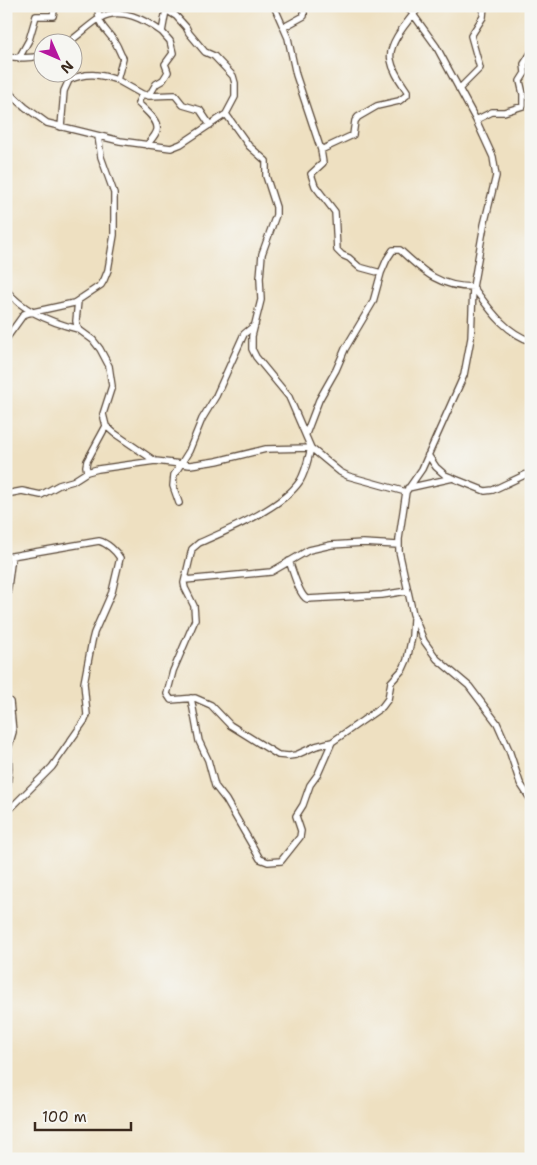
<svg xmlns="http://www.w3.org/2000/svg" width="537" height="1165" font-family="'Shantell Sans',sans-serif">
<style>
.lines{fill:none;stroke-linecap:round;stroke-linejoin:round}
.street-casing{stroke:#564536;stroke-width:8}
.street{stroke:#fff;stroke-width:5.5}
</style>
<rect width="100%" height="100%" fill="#f6f6f2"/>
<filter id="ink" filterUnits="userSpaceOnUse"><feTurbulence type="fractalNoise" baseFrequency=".02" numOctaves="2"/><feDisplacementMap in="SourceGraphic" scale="10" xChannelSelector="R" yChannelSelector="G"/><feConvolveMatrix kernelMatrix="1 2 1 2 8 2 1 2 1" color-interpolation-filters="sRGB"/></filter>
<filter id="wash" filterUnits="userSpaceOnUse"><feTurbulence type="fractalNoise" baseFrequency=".0096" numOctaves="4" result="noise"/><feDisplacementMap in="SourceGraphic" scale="20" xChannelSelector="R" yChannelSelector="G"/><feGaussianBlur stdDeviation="1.12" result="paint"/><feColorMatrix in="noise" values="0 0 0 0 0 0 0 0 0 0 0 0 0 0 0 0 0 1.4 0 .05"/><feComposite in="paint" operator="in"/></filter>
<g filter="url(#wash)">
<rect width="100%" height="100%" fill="#eee0c1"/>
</g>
<g filter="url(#ink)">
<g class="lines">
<g class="street-casing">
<path id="street" d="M98,6C98,29 106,27 116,44C119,49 120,54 123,58L117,80L142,94L138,103C144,109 159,120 157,130C156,135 150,141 147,145
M274,6L288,38L296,75L321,150L323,163L311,174L315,186L335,212L337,250L342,255L349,258L359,267L381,273
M407,6L436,46L476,120L493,157L496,176L484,225L473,287L471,338L464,375L422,469L406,492L399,539V551L413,614L424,641L437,659L469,686L497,723L509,750L520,783L531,800
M166,10L176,16L186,27L189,33L205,52L214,56L233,76L235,83V97L226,114
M173,14L177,6
M284,27L304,16V6
M69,42C79,35 89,25 100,18C121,6 145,20 162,32
M6,56C19,58 30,59 42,55
M19,58L29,40L36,16H53L55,6
M6,89L25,107L47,123L120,141L171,148L181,144L226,114L249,146L266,161V176L276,207V215L262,254L260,278L261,300L252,336V349L256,357L289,397L311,448L340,472L348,476L406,492
M459,89L480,68L471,36L483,17L484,6
M142,94L149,96L156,84L163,80L168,72L165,64L173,53L170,41L162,32L166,10L161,6
M149,96L175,95L183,105L200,110L210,125
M476,120L492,112H504L523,106V94L520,81L525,73L524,64L531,53
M61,127L64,91L69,80C86,72 100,74 117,80
M321,150L353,135L355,121L358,117L377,106L399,101L407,95V91C401,82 393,72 391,60C387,43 410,19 420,6
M6,290C23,311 53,323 78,329
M78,301L76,321L78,329L93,340L100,349L109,366L112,386L103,414L106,426L114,433L155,461L190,465L217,461L266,449L311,448C308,459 306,471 300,481C282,508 228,530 199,543L192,549L184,583L185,588L194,606L195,620L173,671L167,694L171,700L195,698L211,705L230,725L278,755L289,756L296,755L316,746L332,742
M6,339L24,314L74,303L101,285L104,280L108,270L114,235V193L101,157L98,136
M306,434L319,400L336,370L345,349L373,302L381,273L387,259L393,250H400C424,272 439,287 473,287C489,308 504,332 531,341
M428,455L436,467L445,475L485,491L493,490L531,472
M87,472L86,466L87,461L106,426
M408,488L453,478
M6,494L22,491L41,495L59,485L73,481L87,472L98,469L155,461
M179,503L173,486L174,475L189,451L202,419L216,396L244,334L255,325
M6,557L99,541C107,543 116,551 120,558L112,592L94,633L92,641L84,683L87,715L85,720L52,767L6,813
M289,561C293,571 299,595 307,599L382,595L407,591
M185,580L271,572L309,550L331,545L363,543L398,545
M6,603L12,556
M6,698L10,702L13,732L8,749L9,768L6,799
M191,698L199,741L208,760L215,786L226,800L260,859L268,862L281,861L300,837L301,831L296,816L303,805L310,785L318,774L332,742L382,707L388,699L391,682L403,669L407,660L412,636L413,619
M6,848V856"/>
</g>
<use href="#street" class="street"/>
</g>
</g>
<rect width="537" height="1165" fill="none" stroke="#f6f6f2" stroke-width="25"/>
<g transform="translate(58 58) rotate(135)"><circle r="24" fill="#f6f6f2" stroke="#aba49d"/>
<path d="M0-4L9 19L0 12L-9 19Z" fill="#b5179e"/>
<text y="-8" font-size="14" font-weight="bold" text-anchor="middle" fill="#3b2a1e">N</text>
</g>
<path d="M35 1122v8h96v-8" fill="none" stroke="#3b2a1e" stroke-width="2.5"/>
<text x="42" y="1122" font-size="15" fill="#3b2a1e" stroke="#f6f6f2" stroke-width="4" paint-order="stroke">100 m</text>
</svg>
